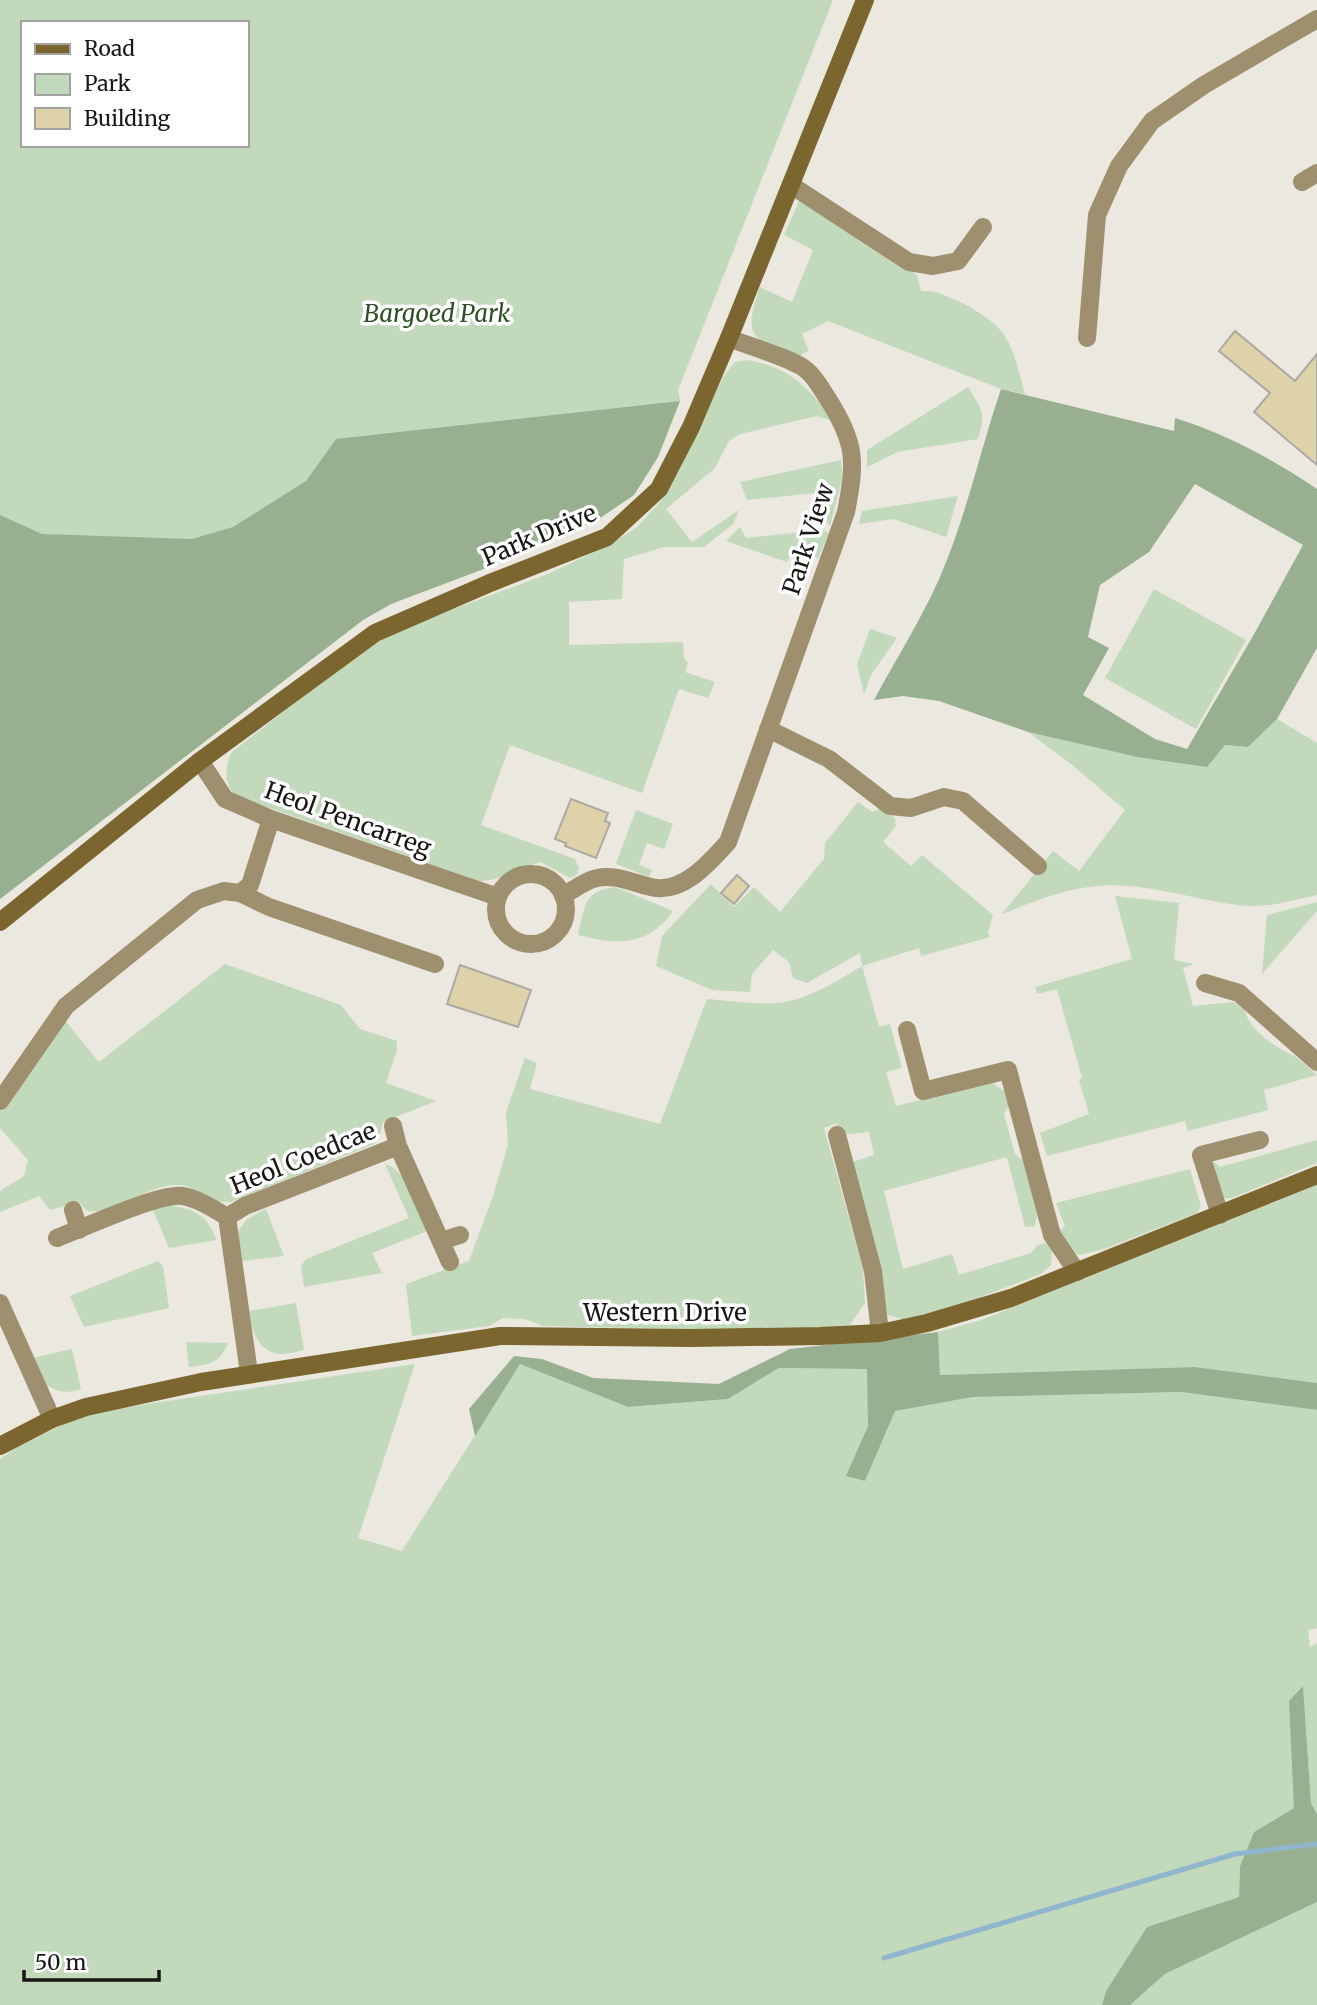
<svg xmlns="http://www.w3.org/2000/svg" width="1317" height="2005" font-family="Merriweather,serif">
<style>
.green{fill:#c3d9bc;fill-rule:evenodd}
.forest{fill:#98b090;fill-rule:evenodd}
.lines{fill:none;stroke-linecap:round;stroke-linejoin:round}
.stream{stroke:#90b6ce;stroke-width:5}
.building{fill:#ded2ab;stroke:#aba9a1;stroke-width:2}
.street{stroke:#9e906e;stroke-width:18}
.secondary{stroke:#7b6630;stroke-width:18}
.labels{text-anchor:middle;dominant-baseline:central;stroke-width:7;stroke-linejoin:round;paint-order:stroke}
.park-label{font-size:24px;font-style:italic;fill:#2e5022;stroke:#fff}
.street-label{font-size:24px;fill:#171613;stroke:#fff}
</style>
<rect width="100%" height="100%" fill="#eae8df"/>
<path class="green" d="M0,0H833L678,390L680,401L658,457L634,495L597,520L486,568L391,604L363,620L0,899ZM23,23H247V145H23Z
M801,197L917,275L921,291C937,290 947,296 962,303C1012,329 1011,344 1025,394L1001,389L828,321L802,334L809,351L797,357C750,337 743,338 760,287L792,302L813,250L784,235Z
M748,360C790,368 809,387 833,421L817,416L740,434L729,441L715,468L666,509L692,542L739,510L733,524L704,547H664L624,559L622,599L569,602V645L683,642L684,658L688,663L685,672L715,682L708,698L679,689L642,793L510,745L481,825L575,859L579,868L577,875L570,878L541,862C519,867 502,881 479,881L235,796C224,781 224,767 232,752L360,651L400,629L548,574L611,544L637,527L661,501L678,473L723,377L735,362Z
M968,387C982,409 986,414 978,439L897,452L867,467V450Z
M841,460L843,476L830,526L827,523L825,492L747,500L740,482Z
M958,496L946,537L893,519L859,524L862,511Z
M740,527L746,538L822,530L829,533L818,558L793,549L787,562L726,541Z
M1154,589L1246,640L1196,729L1105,678Z
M870,629L897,638L871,675L864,694L857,664Z
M1277,719L1317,743V895C1294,900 1272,907 1248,906C1195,902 1142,879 1089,887C1058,891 1030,903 1002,914L1053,851L1079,871L1125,810L1071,764L1028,732L1137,757L1225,745L1248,747Z
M858,802L872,812L880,809L895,818L896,826L883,842L911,866L922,855L993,915L988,932L990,937L921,956L919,948L862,966L879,1027L890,1024L902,1068L886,1072L896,1106L991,1082L1007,1093L1010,1104L1004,1114L1015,1154L1025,1162L1038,1208L1035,1226L1025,1227L1007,1157L884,1191L903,1269L952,1254L959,1275L1031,1253L1037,1245L1046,1243L1052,1250L1051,1265L1041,1274L952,1308L906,1320L888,1315L879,1298L852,1162L874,1155L869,1132L843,1135L836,1123L824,1128L863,1269L865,1303L850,1325L772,1331L543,1326L525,1319L503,1318L489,1326L412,1336L406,1284L469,1261L493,1196L508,1145L506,1112L525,1058L537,1063L530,1089L660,1124L707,999C733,1001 770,1007 794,1000C819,993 840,979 862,966L860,953L807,983L793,978L789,962L773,950L752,974L750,992L712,990L656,966L662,936L711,884L734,907L754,887L780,912L824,859L825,843Z
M636,810L673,824L664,849L647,843L639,865L652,870L649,877L616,864Z
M615,887L673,911C648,947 616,945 578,935C585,907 583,891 615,887Z
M1115,896L1179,903L1174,960L1194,964L1183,968L1193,1006L1233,1002L1244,1008C1249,1030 1271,1044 1290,1054C1300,1058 1309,1069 1317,1075L1264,1090L1268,1110L1188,1131L1185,1121L1047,1156L1040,1133L1089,1114L1079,1080L1082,1078L1057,989L1037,994L1035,987L1132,959Z
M1317,902V911L1262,974L1267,915Z
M225,964L341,1005L360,1029L397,1041V1050L386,1083L436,1101L383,1122L380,1134L374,1144L231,1202C226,1202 219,1202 215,1201C200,1195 193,1184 175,1185C143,1187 118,1214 87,1211L79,1202L50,1210L39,1196L0,1212V1191L24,1176L28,1160L0,1128V1111L63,1018L99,1062Z
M1317,1140V1163L1232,1198H1223L1209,1164L1214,1162L1220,1167Z
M385,1164C411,1173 417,1208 427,1231L372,1253L382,1273L304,1287L301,1266L306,1259L409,1218Z
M1190,1169L1201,1206L1197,1213L1104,1249L1079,1255L1066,1249L1059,1231L1065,1226L1056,1203Z
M1317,1185V1383L1195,1367L940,1375L938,1332L981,1320Z
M169,1205C196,1210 206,1214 217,1240L169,1248L153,1210Z
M266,1209L284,1256L242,1261L237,1233L247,1219Z
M158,1261L163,1266L169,1308L84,1327L70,1296Z
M296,1303L304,1350C297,1352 288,1354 281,1354C258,1353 251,1329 249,1311Z
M186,1342L228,1343C219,1364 210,1364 189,1367Z
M72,1349L81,1389C63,1395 56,1391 40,1381L32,1358Z
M415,1364L358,1538L402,1551L520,1364L628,1407L728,1399L779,1368L868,1369V1426L847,1475L865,1481L894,1411L973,1397L1181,1392L1317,1410V1628L1308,1630L1310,1647L1317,1643V1814L1311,1803L1303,1687L1294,1771V1808L1254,1832L1240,1866L1239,1897L1147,1927L1106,1991L1102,2005H0V1459L17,1447L87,1413Z
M1317,1902V2005H1130L1165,1974Z"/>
<path class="forest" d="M1001,389L1174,431L1175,418C1227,434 1272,459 1317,489V648L1277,719L1248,747L1225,745L1207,767L1137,757L1028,732L939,701L903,696L874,700C896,659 921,620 940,577C966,517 980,451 1001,389ZM1195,484L1303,545L1253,636L1187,749L1155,739L1083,695L1109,648L1088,637L1100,585L1149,552Z
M680,401L658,457L634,495L597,520L486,568L391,604L363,620L0,899V515L42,534L192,539L233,527L306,481L336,439Z
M938,1332L940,1375L1195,1367L1317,1383V1410L1181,1392L973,1397L895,1411L865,1481L846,1476L868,1426L867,1369L779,1368L728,1399L628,1407L520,1364L475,1436L469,1409L514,1356L542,1359L593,1378L719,1384L790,1349Z
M1303,1686L1311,1803L1317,1814V1902L1165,1974L1130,2005H1102L1106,1991L1147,1927L1239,1897L1240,1866L1254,1832L1294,1808L1289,1701Z"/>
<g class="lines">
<path class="stream" d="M884,1958L1235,1854L1317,1844"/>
</g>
<path class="building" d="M1235,331L1295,381L1317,354V465L1254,412L1270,393L1219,351Z
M571,799L608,813L605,821L610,823L596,858L565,846L566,843L555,839Z
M737,875L749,886L734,904L721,893Z
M460,965L531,990L518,1027L447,1004Z"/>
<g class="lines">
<path class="street" d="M1302,182L1317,173
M791,185L909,262L933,266L958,261L983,227
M1087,338L1097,215L1119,166L1152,121L1204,85L1317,19
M768,729L829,759L890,806L911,808L944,797L963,801L1038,866
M200,761L225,799L271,819L498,897
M496 909a35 35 0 1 1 70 0a35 35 0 1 1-70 0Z
M240,893L250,885L271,819
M563,896C573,890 586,880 597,878C616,874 633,883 651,887C682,895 710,862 728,842L846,512C856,461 856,443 828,399C822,390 814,375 805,369C791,358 748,346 729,338
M1205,983L1239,993L1317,1062
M907,1030L923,1091L1008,1070L1052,1235L1077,1272
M0,1101L66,1006L197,900L224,891L240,893L269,907L435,964
M393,1126L398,1146L450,1262
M837,1135L873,1271L880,1333
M73,1210L79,1230
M1220,1215L1201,1155L1260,1140
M227,1217L249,1373
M57,1238C83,1228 159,1193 182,1196C197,1198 214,1209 227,1217L245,1206L398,1146
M441,1241L460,1235
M0,1303L52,1419"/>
<path class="secondary" d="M0,922L200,761L375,633L490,583L607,537L659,489L691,427L729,338L865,0
M0,1446L52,1419L86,1407L201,1382L500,1336L691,1338L820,1336L880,1333L927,1323L1011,1298L1317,1175"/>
</g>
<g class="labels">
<g class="park-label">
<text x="437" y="313">Bargoed Park</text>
</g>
<g class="street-label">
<text transform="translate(539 535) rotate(-23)">Park Drive</text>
<text transform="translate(808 539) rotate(-72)">Park View</text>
<text transform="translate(348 819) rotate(20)">Heol Pencarreg</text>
<text transform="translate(303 1158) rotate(-22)">Heol Coedcae</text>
<text x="665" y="1312">Western Drive</text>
</g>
</g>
<rect x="21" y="21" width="228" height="126" fill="#ffffff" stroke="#a2a2a1" stroke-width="2"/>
<rect x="35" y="44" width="35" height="10" fill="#7b6630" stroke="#a2a2a1" stroke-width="2"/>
<text x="84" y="56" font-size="21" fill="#171613">Road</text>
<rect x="35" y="74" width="35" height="21" fill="#c3d9bc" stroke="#a2a2a1" stroke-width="2"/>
<text x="84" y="91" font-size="21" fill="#171613">Park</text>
<rect x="35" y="108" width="35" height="21" fill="#ded2ab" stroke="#a2a2a1" stroke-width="2"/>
<text x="84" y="126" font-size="21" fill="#171613">Building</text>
<path d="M24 1970v10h135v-10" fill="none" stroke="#171613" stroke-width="3.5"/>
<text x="35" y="1970" font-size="21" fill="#171613" stroke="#ffffff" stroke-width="5" paint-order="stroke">50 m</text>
</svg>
